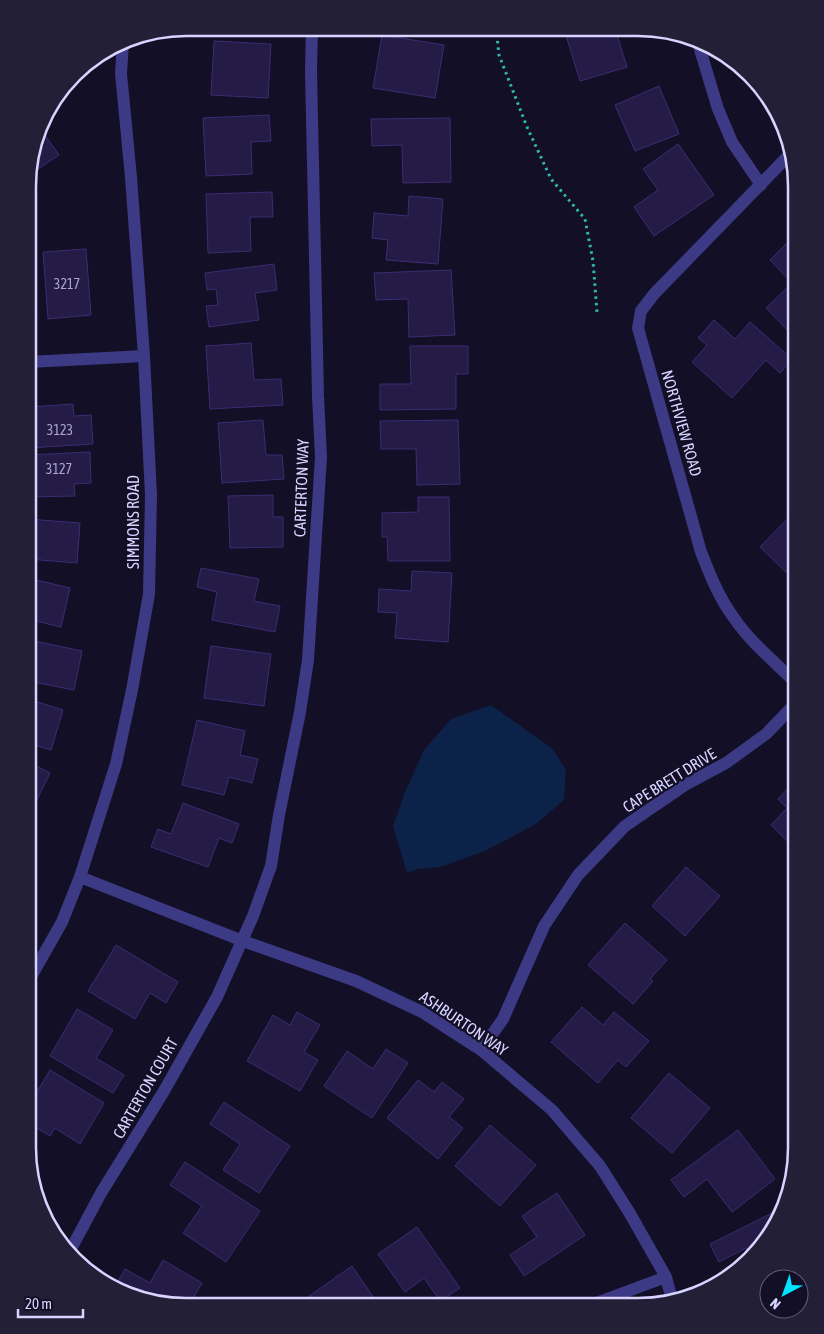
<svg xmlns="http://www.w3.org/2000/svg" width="824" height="1334" font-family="'Asap Condensed',sans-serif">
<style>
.water{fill:#0c2248}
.building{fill:#241b47;stroke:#3b2d73}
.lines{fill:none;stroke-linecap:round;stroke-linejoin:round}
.path{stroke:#2fb8b0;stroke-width:3;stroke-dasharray:2.5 4;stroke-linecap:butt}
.minor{stroke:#3d3a85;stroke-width:12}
.tertiary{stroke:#3d3a85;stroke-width:12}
.labels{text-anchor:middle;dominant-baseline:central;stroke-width:4.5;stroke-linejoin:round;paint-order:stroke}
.number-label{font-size:14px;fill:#aca6d1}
.street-label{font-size:16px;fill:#d9d4ff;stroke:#130f26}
.rim{fill:none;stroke:#d9d4ff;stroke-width:2.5}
</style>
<rect width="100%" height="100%" fill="#130f26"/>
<path class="water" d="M491,705L553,749L566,770L564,800L536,824L485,851L440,867L418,869L407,873L393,826L405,792L424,750L451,719Z"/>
<path class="building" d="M421,28H436L434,32Z
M564,29H638L617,35L627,67L580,81Z
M382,35L444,45L435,98L373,88Z
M214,41L271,44L268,98L211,95Z
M659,86L679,134L635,151L615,105Z
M269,115L271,141L251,142L252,174L206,176L203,118Z
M450,118L451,182L403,183L402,145L372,146L371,119Z
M40,128L59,155L29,175V166Z
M678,144L714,195L654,236L634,207L658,190L643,169Z
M272,192L273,217H250L251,251L208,253L206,194Z
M409,196L443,199L438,264L386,260L388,240L372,238L374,213L408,216Z
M789,241L796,248V339L766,308L792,283L770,260Z
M86,249L91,315L48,319L43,252Z
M274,264L277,290L255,293L259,320L209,327L206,306L218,305L216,289L207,290L205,273Z
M451,270L455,335L409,337L408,299L376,300L374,273Z
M29,274H34L37,319L29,320Z
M714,320L735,339L750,322L792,359L780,373L766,360L732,398L692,362L707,345L698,338Z
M251,343L254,380L281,379L283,405L210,409L206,346Z
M410,346H468V374H456V409L380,410V384H411Z
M73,404L74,416L91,415L93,444L28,448L29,407Z
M263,420L266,455H282L284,479L222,483L218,423Z
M458,420L460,484L417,485L416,449H381L380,421Z
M90,452L91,483L74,484L75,496L28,497V455Z
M273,495V517H283V547L230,548L228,496Z
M418,497H449L450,561H388L387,537H382V513L418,512Z
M796,510V582L760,547Z
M28,519L80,523L77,563L28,559Z
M201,568L259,579L254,601L280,606L275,632L212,620L217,592L197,587Z
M412,571L452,573L448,642L395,638L397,613L378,612L379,589L411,591Z
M28,578L70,588L61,627L28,619Z
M30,640L82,651L74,690L28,681V652Z
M211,646L271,654L264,706L204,698Z
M28,699L63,710L51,750L28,743Z
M197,720L245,731L240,755L258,759L252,783L229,777L224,795L182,785Z
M28,762L50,773L32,810L28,808Z
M794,782L796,785V850L771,825L787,808L778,799Z
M183,803L239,824L232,843L219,838L208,867L151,847L158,829L171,834Z
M686,867L720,896L685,936L652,906Z
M625,923L667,960L650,979L653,981L633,1004L588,965Z
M116,945L178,982L166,1003L150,993L135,1019L88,991Z
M582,1007L603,1025L614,1012L649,1041L626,1067L618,1060L598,1083L551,1042Z
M77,1009L113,1030L96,1058L124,1075L113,1093L50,1056Z
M297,1012L320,1025L304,1052L318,1060L300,1091L247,1061L273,1015L290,1025Z
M386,1049L408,1063L372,1118L324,1086L347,1051L373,1069Z
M50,1070L104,1103L80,1144L55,1128L50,1136L28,1123V1107Z
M669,1073L710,1108L672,1153L631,1118Z
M418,1080L434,1092L442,1082L464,1099L449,1117L463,1128L438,1159L387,1118Z
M224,1102L290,1146L259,1193L223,1170L240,1144L210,1124Z
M490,1125L536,1165L500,1206L455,1166Z
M738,1130L775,1179L732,1212L707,1179L684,1197L671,1180Z
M185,1162L260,1211L226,1262L183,1233L202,1206L170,1185Z
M557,1193L585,1235L524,1276L510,1255L537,1237L522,1216Z
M37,1196L48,1202L43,1212L40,1208Z
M776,1211L779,1216L764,1244L749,1255L746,1248L719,1262L710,1244Z
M417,1227L460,1288L440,1301L424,1278L405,1292L378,1254Z
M163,1260L202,1283L189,1305H166L116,1285L125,1269L150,1283Z
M352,1266L374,1298L364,1306H309L305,1299Z"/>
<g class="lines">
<path class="path" d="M496,28L499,55L527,127L551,179L585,219L593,261L597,312"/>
<path class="minor" d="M699,46L718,109L732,142L761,185
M790,154L654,294L641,311L638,328L701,552C710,575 719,598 734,618C751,643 775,662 796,683
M29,362L144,356
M80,877L243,941L356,981L422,1012L481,1050L552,1110L600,1166L629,1212L666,1277L672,1300
M481,1050L503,1019L544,926L578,875L625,826L685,785L726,763L766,734L796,703
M71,1249L101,1193L164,1091L217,997L253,916L271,866L279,815L300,712L308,660L321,457L318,396L311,71L312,28
M588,1306L666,1277"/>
<path class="tertiary" d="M28,982L62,922L80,877L116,764L132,690L149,594L151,495L144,356L131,177L121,74L123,41"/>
</g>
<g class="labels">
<g class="number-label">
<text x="67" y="284">3217</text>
<text x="60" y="430">3123</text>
<text x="59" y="469">3127</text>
</g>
<g class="street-label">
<text transform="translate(682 423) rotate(74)">NORTHVIEW ROAD</text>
<text transform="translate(301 488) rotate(-88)">CARTERTON WAY</text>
<text transform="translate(133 522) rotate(-90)">SIMMONS ROAD</text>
<text transform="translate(669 780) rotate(-32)">CAPE BRETT DRIVE</text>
<text transform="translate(464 1023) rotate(34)">ASHBURTON WAY</text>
<text transform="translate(145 1088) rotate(-60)">CARTERTON COURT</text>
</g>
</g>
<path d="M0 0H824V1334H0ZM186 36H638A150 150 0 0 1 788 186V1148A150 150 0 0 1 638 1298H186A150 150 0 0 1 36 1148V186A150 150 0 0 1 186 36Z" fill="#231f37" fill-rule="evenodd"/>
<path class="rim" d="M186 36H638A150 150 0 0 1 788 186V1148A150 150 0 0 1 638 1298H186A150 150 0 0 1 36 1148V186A150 150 0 0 1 186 36Z"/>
<g transform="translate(784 1294) rotate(221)"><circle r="24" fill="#130f26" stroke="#625e7d"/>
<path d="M0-4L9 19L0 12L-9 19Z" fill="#00e5ff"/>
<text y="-8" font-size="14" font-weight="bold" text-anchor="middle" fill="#d9d4ff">N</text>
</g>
<path d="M18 1309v8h65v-8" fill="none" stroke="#d9d4ff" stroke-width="2.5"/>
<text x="25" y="1309" font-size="15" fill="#d9d4ff" stroke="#130f26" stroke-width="4" paint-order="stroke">20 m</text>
</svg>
